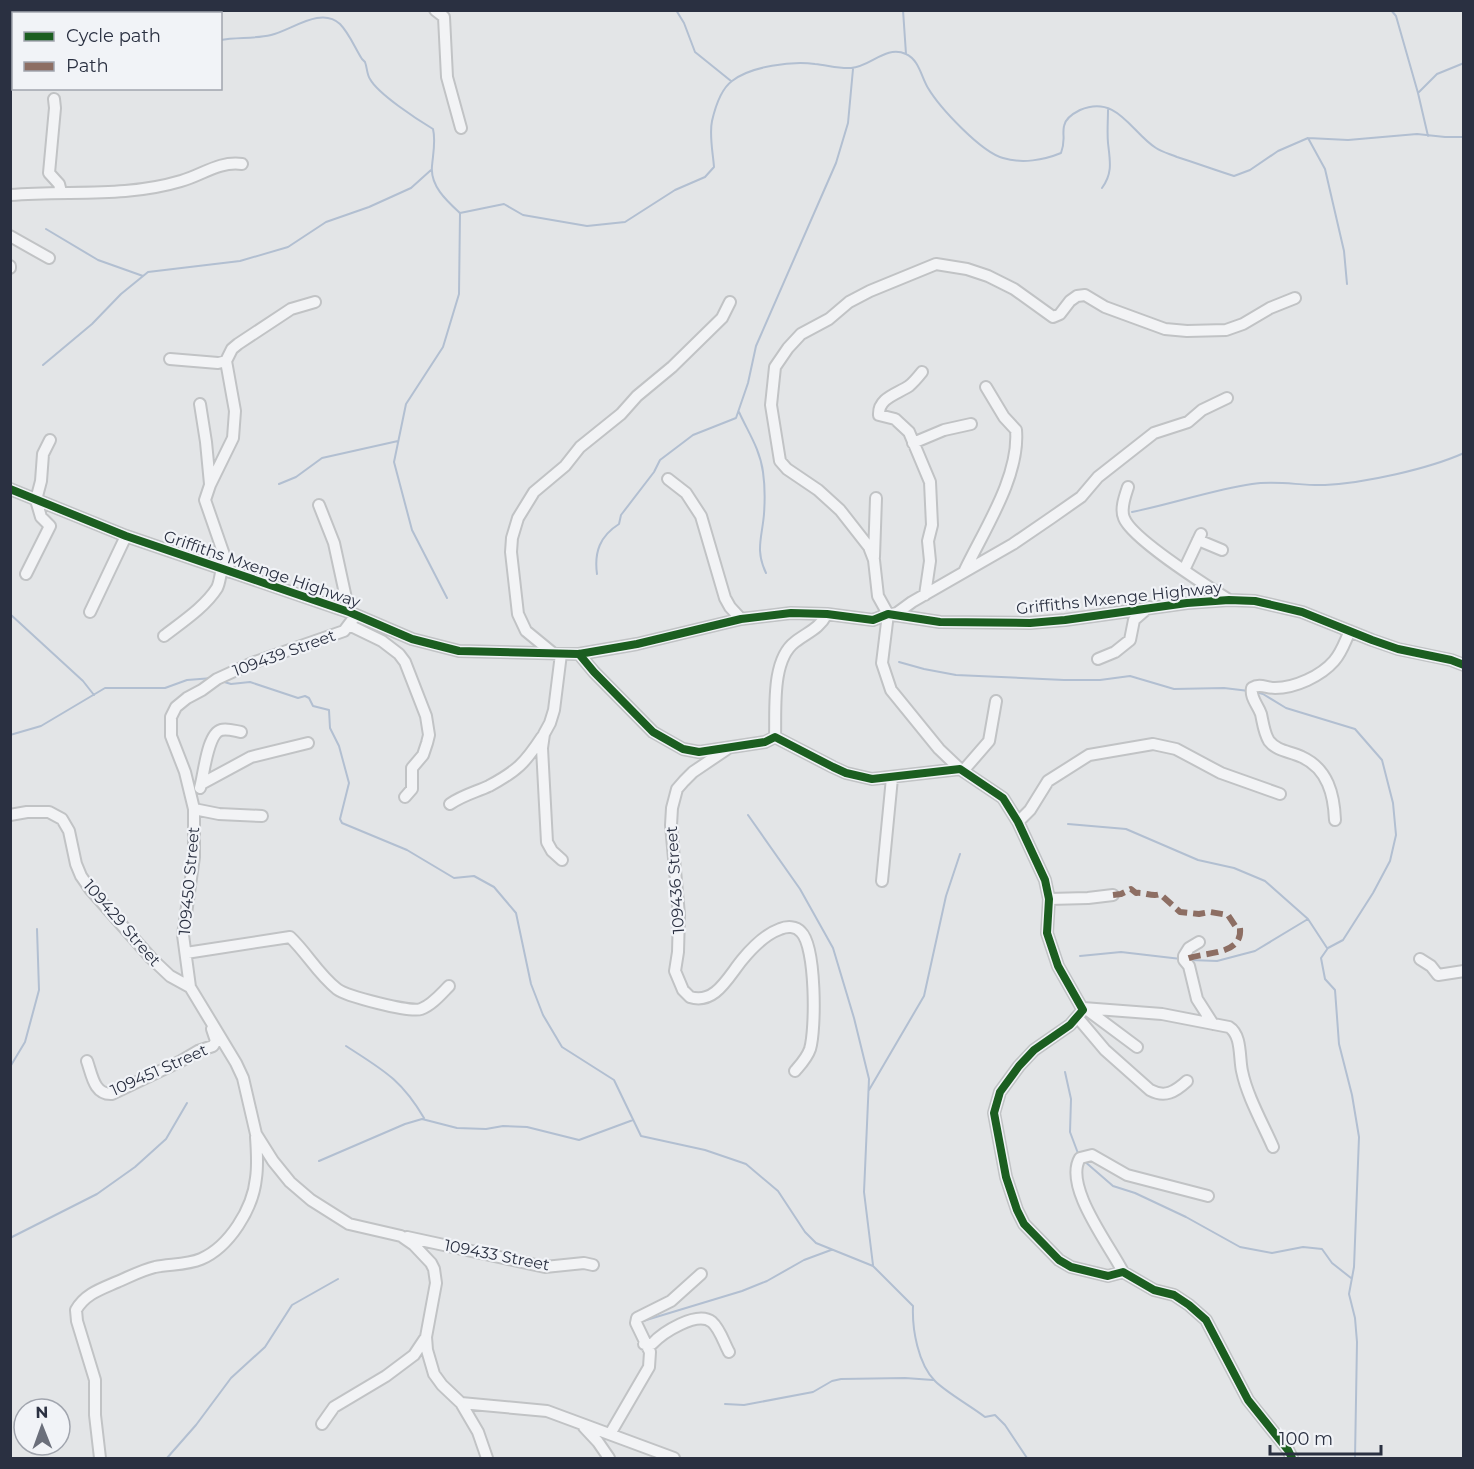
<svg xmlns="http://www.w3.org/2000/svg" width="1474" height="1469" font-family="Montserrat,sans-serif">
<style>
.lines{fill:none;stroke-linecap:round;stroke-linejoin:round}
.stream{stroke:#b2bfd1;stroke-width:2}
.minor-casing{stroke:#c1c3c5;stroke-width:14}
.minor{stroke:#f2f3f5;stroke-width:10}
.quiet{stroke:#8d6e63;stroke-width:6;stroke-dasharray:12 6;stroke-linecap:butt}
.cycleway-casing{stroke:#f1f3f7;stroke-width:11}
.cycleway{stroke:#1b5e20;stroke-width:8}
.labels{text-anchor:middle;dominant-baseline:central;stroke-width:4.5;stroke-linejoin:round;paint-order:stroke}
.street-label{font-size:16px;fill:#2a3041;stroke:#f1f3f7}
</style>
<rect width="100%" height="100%" fill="#e3e5e7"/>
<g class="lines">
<path class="stream" d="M48,10V14
M676,10L684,23L695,52L731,81
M903,10L906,54
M1391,10L1396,16L1418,93L1428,136
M220,40C237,37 255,39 271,35C292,30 321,6 340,24C349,33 355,48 362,59L365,62C367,67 367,75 370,79C378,94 418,120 433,129C436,141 433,154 432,166C430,186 447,201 460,213L504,204L523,215L587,226L625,222L675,190L705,177L714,167C713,153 709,135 712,121C715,108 721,89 732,81C751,66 792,61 815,64C827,65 839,69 851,68C871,67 885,45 906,54C919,60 921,76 928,88C940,108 981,152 1003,158C1022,164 1044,160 1061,153C1066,139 1062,136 1064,126C1065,119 1074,113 1080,110C1117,94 1131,132 1156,148C1162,152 1170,154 1177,157C1196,163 1215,170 1234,176L1250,170L1278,151L1308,138L1348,140L1417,134L1445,137H1464
M1419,92L1437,74L1464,63
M1308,138L1325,169L1344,251L1347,284
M1102,188C1113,173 1110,161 1108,143C1107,132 1108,121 1108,110
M46,229L98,260L143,276
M43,365L92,324L121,294L148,272L240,261L288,247L326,222L369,207L411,188L431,170
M739,412C748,432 760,449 763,472C765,486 765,500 764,514C762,538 755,550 766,573
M279,484L296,477L322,458L398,441
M1132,512C1172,504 1212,490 1252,484C1277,480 1301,486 1325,485C1365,483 1428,469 1464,453
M597,574C594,552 600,536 619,524L621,515L654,472L660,460L693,435L736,418L748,383L756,346L836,163L848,123L853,69
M447,598L412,530L394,462L406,404L443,347L459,294L460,213
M10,614L83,681L94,695
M899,662L924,669L956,675L1064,680H1100L1130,676L1174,689L1224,688L1249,691
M221,681L231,684L250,682L298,698L305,696L309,698L313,706L329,710L330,728L339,746L349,783L340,819L342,823L407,850L454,878L474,876L494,887L516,913L531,984L543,1015L562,1047L614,1080L641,1136L705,1150L746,1164L778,1191L805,1232L816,1243L873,1266L913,1306C912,1329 918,1364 935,1381C947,1393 971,1406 985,1417L995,1415L1005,1425L1027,1458
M1256,692L1263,694L1286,708L1355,729L1382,760L1393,803L1396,835L1390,861L1373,893L1343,940L1328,948L1321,958L1325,979L1335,990L1339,1044L1352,1095L1359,1137L1354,1267L1349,1294L1355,1318L1357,1342L1355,1458
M10,735L41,726L105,688H165L187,680L213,678
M748,815L800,889L833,948L854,1018L869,1079L864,1192L873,1265
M1068,824L1126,829L1198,860L1234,868L1265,881L1308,919L1327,948
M1080,956L1121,952L1181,959
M1190,960L1217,961L1255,951L1308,919
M346,1046C383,1070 401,1079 424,1118
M10,1067L25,1042L39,990L37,929
M1065,1072L1071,1099L1070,1132L1079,1156
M869,1090L924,996L946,896L960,854
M1083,1160L1113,1186L1135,1193L1186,1217L1240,1247L1272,1253L1303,1247L1322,1249L1332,1263L1351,1278
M319,1161L405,1124L422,1119L457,1128L486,1129L503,1126L527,1127L579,1140L633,1120
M10,1238L97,1194L135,1167L166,1139L187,1103
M643,1321L742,1291L767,1281L804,1260L831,1250
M725,1404L744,1405L813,1392L832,1381L841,1379L905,1378L933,1380
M167,1458L196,1425L231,1378L265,1347L292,1305L338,1279"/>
<g class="minor-casing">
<path id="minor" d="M435,10L444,17L447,77L461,128
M36,14V10
M10,34L14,29
M54,99L55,108L49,173L59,184L61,192
M10,195C69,190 124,198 181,181C203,175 218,161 242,164
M10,236L49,258
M10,266V268
M170,359L218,363L226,361
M922,372C918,377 914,382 909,386C897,394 878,398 879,415L895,419L909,432L930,482L932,525L928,541L930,561L925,595
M200,404L206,442L210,484
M913,443L944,430L971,424
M668,479L686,493L701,516L725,598L730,607L741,619
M1128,487C1125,496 1120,509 1124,518C1132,539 1207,586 1229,600
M10,489L126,536L349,612L412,639L459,651L579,654L637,644L741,619L791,613L827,614L873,620L888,614L940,622L1030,623L1065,620L1187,603L1229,600L1255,601L1302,612L1372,640L1398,649L1451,660L1464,665
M319,505L334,543L349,612
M1198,540L1222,550
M874,557L876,498
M965,570C984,530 1020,476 1016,430L1004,417L986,387
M1184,570L1201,534
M230,572L205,500L210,485L233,438L235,411L226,361L232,349L238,344L291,309L315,302
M26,574L50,526L41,517L36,500L41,481L43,454L50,440
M90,612L126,536
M892,614L897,613L912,602L1013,544L1051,518L1081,497L1098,477L1154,433L1188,422L1202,410L1227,398
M349,625L382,641L399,654L405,662L426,716L429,735L427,743L423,755L412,768V789L405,797
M164,636C182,622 205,607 217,588C220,582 220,575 222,569
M554,654L526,631L518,614L511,552L512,538L518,518L534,492L565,466L580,447L621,414L637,396L672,367L722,318L730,302
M561,654L554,710L550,723L544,734L542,748L547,842L552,851L562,860
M579,654L594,672L653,732L683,749L699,752L765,742L775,737L833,767L846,773L872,779L960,769L1003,798L1018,822L1045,880L1049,899L1047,933L1058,966L1083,1010L1070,1025L1034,1050L1019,1066L1000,1092L994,1113L1006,1177L1017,1210L1024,1224L1059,1260L1071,1267L1108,1276L1123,1272L1154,1290L1174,1295L1189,1305L1206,1320L1248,1400L1288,1450L1292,1458
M1098,659L1115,652L1130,640L1134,620L1149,607
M775,737C776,710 771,660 795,642C808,632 819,629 827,614
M727,749L693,772L684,781L677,789L672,808L671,825L679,915L678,952L675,971L683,990L690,997C715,1005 728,977 742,960C751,949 766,934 780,929C787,926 796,926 801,932C816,946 816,1029 810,1049C807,1058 801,1064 795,1071
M960,769L939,749L891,690L882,663L888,614L878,596L874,560L869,547L840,510L818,490L787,469L780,461L771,405L775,367L788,348L801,334L829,319L849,302L870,291L936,264L967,269L988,276L1014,289L1053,317L1060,314L1070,301L1077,296L1085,295L1105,307L1165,329L1187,331L1226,330L1243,324L1270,308L1295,298
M963,771L989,741L996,701
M201,784L251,757L308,743
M200,788C204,775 207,734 221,730C227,728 235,731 241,732
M450,804C463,795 476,792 489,786C517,771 525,763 542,737
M194,809L219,814L262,816
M10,815L27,812H49L62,819L69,831L76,864L81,876L90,889L151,958L170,976L190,987L236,1063L243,1078L256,1134L273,1161L290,1182L311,1200L349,1224L401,1236L414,1245L431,1263L434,1269L436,1283L426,1337L427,1350L434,1374L442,1385L461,1403L547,1411L674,1458
M1335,820C1334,795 1328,769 1302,757C1290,751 1278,752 1269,741C1264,733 1263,723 1261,714C1258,705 1250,698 1252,688C1260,683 1266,688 1275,688C1295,688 1321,676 1334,661C1342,652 1345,641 1350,631
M1018,822L1030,810L1048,781L1089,755L1153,744L1176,749L1221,773L1280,794
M882,881L892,778
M1049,899L1088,898L1113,895
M1199,942L1189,948L1184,956V960L1189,966L1197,999L1213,1024
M186,953L290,937C307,953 318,974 337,989C346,996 410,1013 421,1009C432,1005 441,994 449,986
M1420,959L1431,966L1438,975L1464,971
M190,987L183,935L194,857V809L185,772L171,736V717L176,707L187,698L202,690L217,679L252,663L344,631L356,615
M1083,1008L1162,1014L1229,1027C1242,1035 1239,1058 1242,1071C1247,1096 1263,1124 1273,1147
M1086,1009L1137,1047
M1078,1018L1105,1050L1150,1090C1165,1098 1175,1092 1187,1081
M87,1061C92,1075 94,1095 112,1094L181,1061L198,1051L213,1046L216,1041L212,1029
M407,1237L545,1267L584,1263L593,1265
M1123,1272C1110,1246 1063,1186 1080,1158L1092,1155L1127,1175L1208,1196
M644,1344H652C662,1333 697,1310 712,1322C720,1329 724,1343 729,1352
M461,1403L478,1432L487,1458
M322,1424L334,1407L386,1376L414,1355L426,1337
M584,1427L598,1442L609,1458
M610,1434L649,1367L650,1352L636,1323L637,1318L671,1301L701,1274
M100,1458L95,1415V1380L77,1321L76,1310C85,1294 101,1289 117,1282C129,1277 142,1270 155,1267C170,1264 187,1265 201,1259C229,1247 253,1209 256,1178C258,1165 257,1151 256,1137"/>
</g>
<use href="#minor" class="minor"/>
<path class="quiet" d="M1113,895L1121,894L1131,889L1136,893C1145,892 1152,897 1160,894L1180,912L1199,914L1210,912L1228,915L1236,927L1240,928C1243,957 1202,951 1184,960"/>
<g class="cycleway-casing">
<path id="cycleway" d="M10,489L126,536L349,612L412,639L459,651L579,654L637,644L741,619L791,613L827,614L873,620L888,614L940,622L1030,623L1065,620L1187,603L1229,600L1255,601L1302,612L1372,640L1398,649L1451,660L1464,665
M579,654L594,672L653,732L683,749L699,752L765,742L775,737L833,767L846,773L872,779L960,769L1003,798L1018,822L1045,880L1049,899L1047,933L1058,966L1083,1010L1070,1025L1034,1050L1019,1066L1000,1092L994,1113L1006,1177L1017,1210L1024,1224L1059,1260L1071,1267L1108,1276L1123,1272L1154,1290L1174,1295L1189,1305L1206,1320L1248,1400L1288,1450L1292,1458"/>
</g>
<use href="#cycleway" class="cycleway"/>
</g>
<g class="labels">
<g class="street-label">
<text transform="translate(262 569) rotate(19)">Griffiths Mxenge Highway</text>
<text transform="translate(1119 598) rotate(-6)">Griffiths Mxenge Highway</text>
<text transform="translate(284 653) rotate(-20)">109439 Street</text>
<text transform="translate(675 880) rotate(-94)">109436 Street</text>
<text transform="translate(189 881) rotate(-85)">109450 Street</text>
<text transform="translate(122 923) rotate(49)">109429 Street</text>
<text transform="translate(159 1070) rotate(-24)">109451 Street</text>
<text transform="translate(497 1255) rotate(11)">109433 Street</text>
</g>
</g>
<rect width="1474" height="1469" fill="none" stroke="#2a3041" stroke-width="24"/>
<rect x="12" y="12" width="210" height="78" fill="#f1f3f7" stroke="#a1a5ae" stroke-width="1.5"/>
<rect x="24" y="32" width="30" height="9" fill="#1b5e20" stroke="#a1a5ae" stroke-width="1.5"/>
<text x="66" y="42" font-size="18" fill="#2a3041">Cycle path</text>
<rect x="24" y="62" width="30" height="9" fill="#8d6e63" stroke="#a1a5ae" stroke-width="1.5"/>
<text x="66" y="72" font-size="18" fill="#2a3041">Path</text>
<g transform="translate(42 1427) rotate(359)"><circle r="28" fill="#f1f3f7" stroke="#a1a5ae" stroke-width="1.5"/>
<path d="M0-4.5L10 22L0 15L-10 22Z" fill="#6b6f7b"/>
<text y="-9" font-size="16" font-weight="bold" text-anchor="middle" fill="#2a3041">N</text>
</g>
<path d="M1270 1445v9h111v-9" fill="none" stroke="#2a3041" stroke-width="3"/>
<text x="1279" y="1445" font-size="18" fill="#2a3041" stroke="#f1f3f7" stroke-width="4.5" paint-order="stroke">100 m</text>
</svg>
